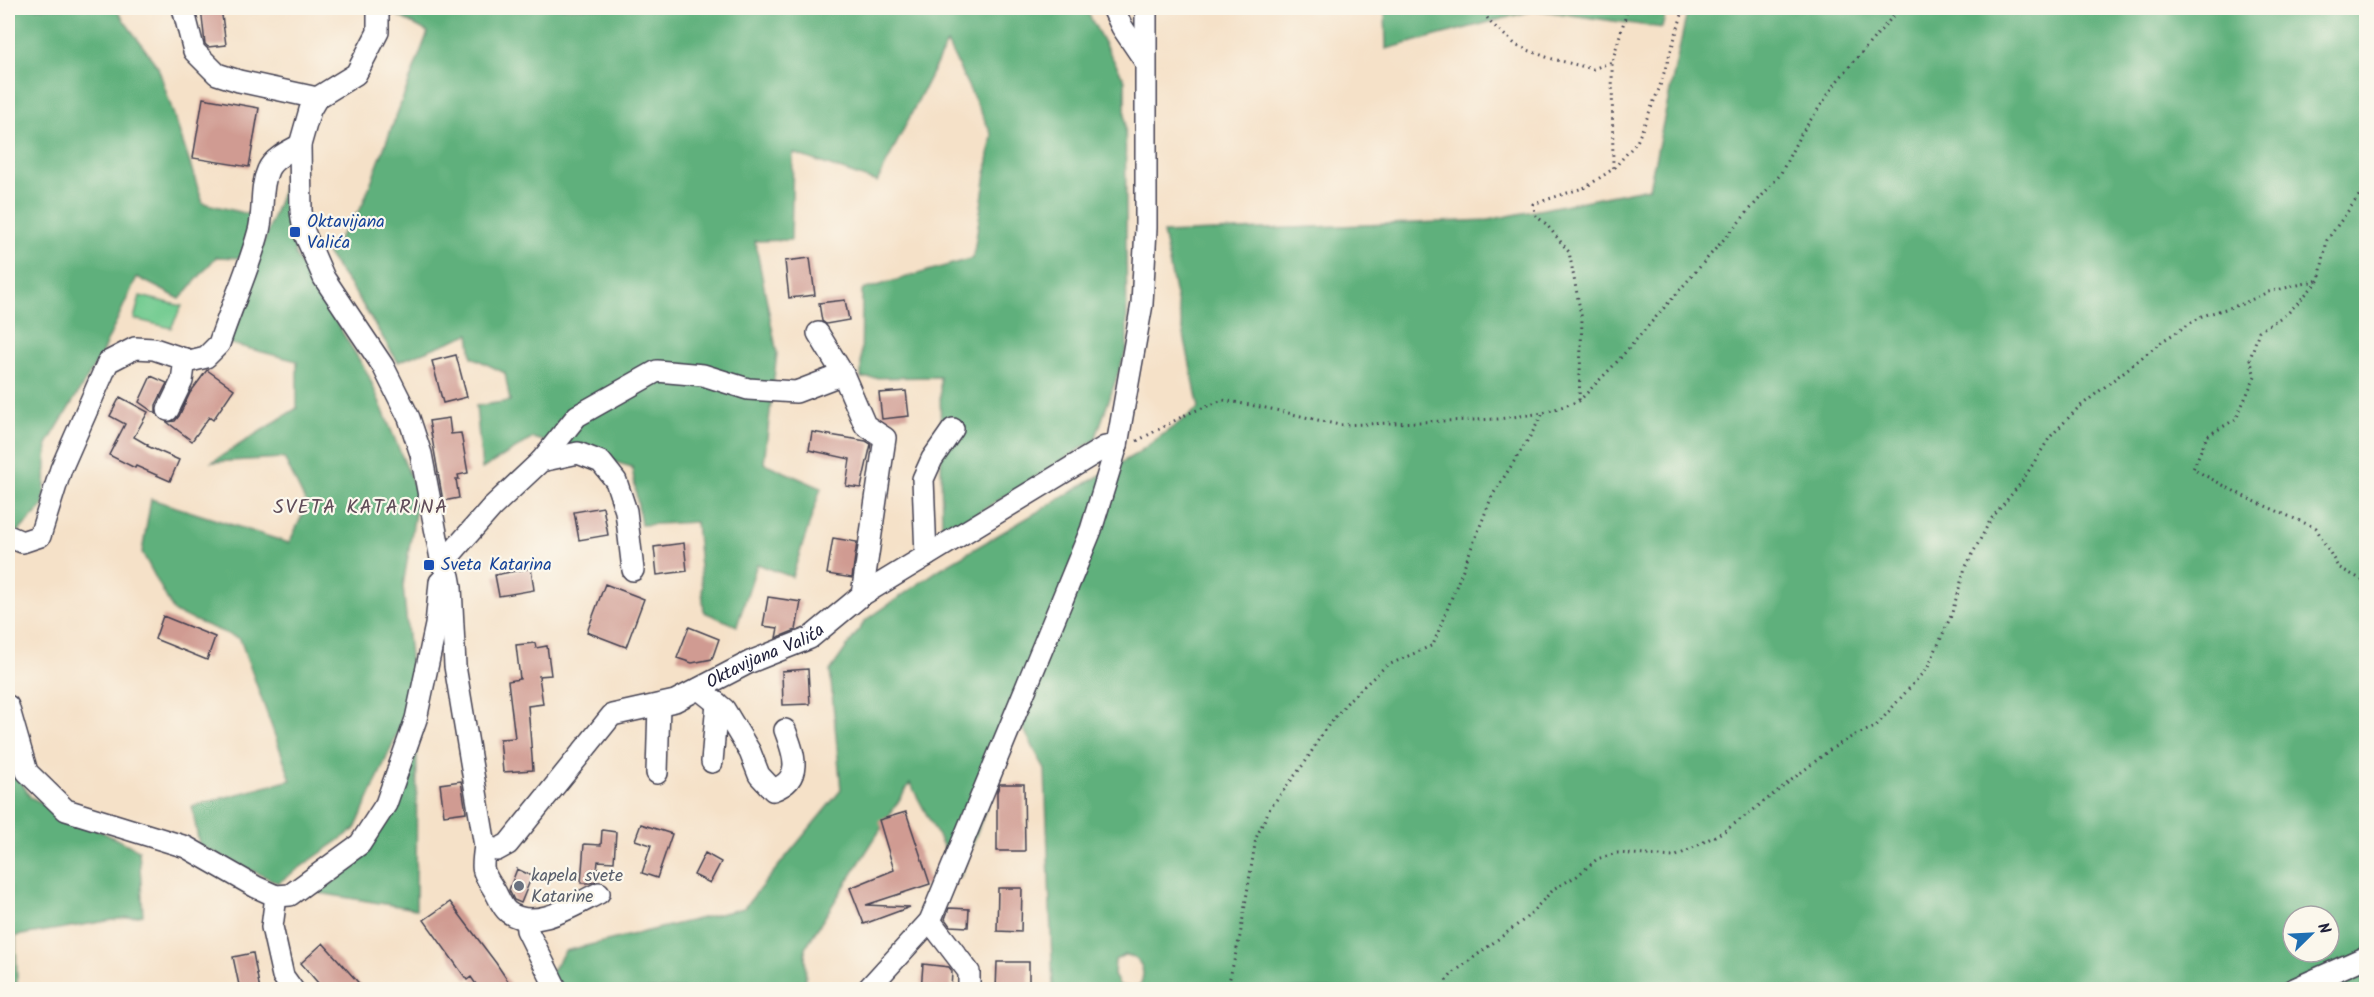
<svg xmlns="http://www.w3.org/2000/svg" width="2374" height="997" font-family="Kalam,sans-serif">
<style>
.green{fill:#74cc92;stroke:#4b7766;stroke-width:1.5}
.forest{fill:#5fb07c;stroke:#40695c;stroke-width:1.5;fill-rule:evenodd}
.building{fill:#d09b92}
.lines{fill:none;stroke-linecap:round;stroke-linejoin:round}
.minor-casing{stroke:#423f50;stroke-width:24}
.path{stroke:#423f50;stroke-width:3;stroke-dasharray:1.5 4.5;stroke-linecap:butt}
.minor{stroke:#fff;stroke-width:21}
.transit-dot{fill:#1a4fb4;stroke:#fbf7ec;stroke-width:2}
.worship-dot{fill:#6b7280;stroke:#fbf7ec;stroke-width:2}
.labels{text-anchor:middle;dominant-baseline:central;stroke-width:4.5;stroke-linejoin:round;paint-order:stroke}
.transit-label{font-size:18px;fill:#164399;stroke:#fbf7ec;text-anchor:start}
.street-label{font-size:18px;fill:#22223b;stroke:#fbf7ec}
.worship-label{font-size:18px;fill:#5b616d;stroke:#fbf7ec;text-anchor:start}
.neighbourhood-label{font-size:20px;letter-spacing:1.5px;fill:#5f4c59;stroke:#fbf7ec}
</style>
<rect width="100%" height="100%" fill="#fbf7ec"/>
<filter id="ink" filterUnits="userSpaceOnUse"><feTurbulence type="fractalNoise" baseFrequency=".0167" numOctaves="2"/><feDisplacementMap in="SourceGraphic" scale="12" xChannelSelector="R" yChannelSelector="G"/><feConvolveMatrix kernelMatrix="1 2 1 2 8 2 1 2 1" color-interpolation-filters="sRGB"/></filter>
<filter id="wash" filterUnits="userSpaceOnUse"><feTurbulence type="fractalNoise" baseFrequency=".008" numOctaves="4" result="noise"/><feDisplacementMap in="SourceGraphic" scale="24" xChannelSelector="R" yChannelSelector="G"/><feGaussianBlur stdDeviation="1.35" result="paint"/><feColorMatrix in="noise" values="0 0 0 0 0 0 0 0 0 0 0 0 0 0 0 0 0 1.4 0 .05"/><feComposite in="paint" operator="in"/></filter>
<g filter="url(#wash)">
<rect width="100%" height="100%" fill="#f5e1c8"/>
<path class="green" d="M140,296L182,306L171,328L134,319Z"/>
<path class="forest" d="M8,8H115L158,67L203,203L253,215L243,258L216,257L180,299L137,277L100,357L47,444L44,505L18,532L8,526Z
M397,8H1085L1125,81L1127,348L1095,440L942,536L940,377L861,378L862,290L973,258L992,135L947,43L877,182L793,153L791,240L755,241L777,353L764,463L821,488L792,577L757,564L737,626L704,612L696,522L641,525L632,467L533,438L482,469L476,406L510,401L505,373L472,357L469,334L398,362L354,291L327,254L362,206L428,32L398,16Z
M1385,8H1667L1662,28L1536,10L1386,49Z
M1688,8H2366V989H1053L1045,770L1019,720L960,878L910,783L805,948L806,989L539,990L565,951L744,908L841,790L830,671L865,621L940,569L1136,454L1199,408L1163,233L1488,220L1649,188ZM2293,916H2329V952H2293ZM1124,955C1141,956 1147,971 1140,985L1131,988L1120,986L1114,975L1115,960Z
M288,176L295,255L368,374L418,495L403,586L414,696L355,829L278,883L199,845L192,806L291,780L240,639L174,612L142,552L151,499L289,543L307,505L284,458L212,462L297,408V361L227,343Z
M417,729L416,909L319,893L361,858L393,804Z
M8,759L30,797L139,850L143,915L16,936L17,990L8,989Z"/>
<g id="blocks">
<path class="building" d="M201,8H221L226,45L208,47L205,44Z
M203,98L259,108L249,167L193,158Z
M810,258L815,295L789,298L785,261Z
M845,300L849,320L826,324L822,321L819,303Z
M456,355L467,397L443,403L432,361Z
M207,370L234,389L213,420L209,417L192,441L167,422L175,421L179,416L190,393Z
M151,376L167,383L156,405V414L139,402Z
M906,391L909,416L882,419L879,393Z
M120,397L148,412L134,437L148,445L147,446L179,460L170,481L136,466L135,468L109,455L125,424L110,416Z
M449,418L451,434L461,433L468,473L458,475L459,479H456L459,498L443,501L429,421Z
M812,432L866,441L871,444L861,488L846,486L850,459L809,450Z
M603,507L608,535L579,540L574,512Z
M833,538L857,542L852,578L827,574Z
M684,543L687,571L657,575L654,547Z
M531,568L534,590L499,596L495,575Z
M605,584L644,599L626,647L587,632Z
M768,597L801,602L796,630L776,638L778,628L763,626Z
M163,616L215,637L207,660L155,639Z
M689,627L719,639L712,659L692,663L677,658Z
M535,643L536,648L547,646L551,675L539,676L543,704L528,706L533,770L503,772L500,739L515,738L508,681L520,679L516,645Z
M808,669L810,704L783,705L782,671Z
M461,781L466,812L444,815L440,784Z
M1000,784H1024L1025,851H997V792Z
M906,812L930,884L866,905L910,907L864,924L850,888L894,870L879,820Z
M641,824L672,834L657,878L642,873L651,845L635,840Z
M602,830L616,832L614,862L598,861L596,881L590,883H581L584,844L601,845Z
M705,853L721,862L710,883L694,875Z
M517,869L532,876L521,903L514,900L509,890Z
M998,888H1022L1021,932L997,931Z
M450,902L496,963L514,990H480L471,977L467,980L424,920Z
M949,908L969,909L968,927L950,926L945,919Z
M323,943L365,990H324L301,963Z
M253,953L260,990H240L233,957Z
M997,962H1029V990H996Z
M923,964L949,967L952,971L951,990H921Z"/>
</g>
</g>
<g filter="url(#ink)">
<use href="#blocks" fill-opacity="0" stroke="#423f50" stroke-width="1.5"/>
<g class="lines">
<g class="minor-casing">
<g id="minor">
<path d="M183,8L194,51L217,74L239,81L317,98"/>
<path id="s1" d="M378,8V32L356,74L317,98L310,110L300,145L301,211L304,232L324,278L383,366L409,418L421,454L442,564L449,576L451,587L455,666L485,846L497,850L508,844L612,715L675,701L750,662L810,638L862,595L885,438L865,425L843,374L818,333"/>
<path d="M1113,8L1122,27L1145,61"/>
<path d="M168,410L182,381L185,359"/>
<path d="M541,461L577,416L657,371L703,375L748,389L796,392L843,374"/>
<path d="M8,536L22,542L40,536L61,469L108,362L135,348L154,349L190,361L206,357L219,344C231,307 248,271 258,234C265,213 259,190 268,170C273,158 289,151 300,145"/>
<path d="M926,556L923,479L932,459L953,429"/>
<path d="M442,564L492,507L541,461L578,453L601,462L616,481L626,511L633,570"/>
<path d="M862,595L1105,447L1117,445L1142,304L1146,228V8"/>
<path d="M699,689L724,709L750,752L759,775L773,790C804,779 794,754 785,730"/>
<path d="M8,706L27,772L66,810L186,847L256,887L276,896L290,895L360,844L386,804L416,719L436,625L440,582"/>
<path d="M712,762L717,703"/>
<path d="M657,773L659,705"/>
<path d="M485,846C481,873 482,870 496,893C499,899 503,908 508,912C535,932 574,905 599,893"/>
<path d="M276,896L272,927L283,976L293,990"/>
<path d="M526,920L527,930L557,990"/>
<path d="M930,921L969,972V990"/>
<path d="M867,990L930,921L1091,530L1117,445"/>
<path d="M2292,990L2366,957"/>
</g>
</g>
<path class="path" d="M1480,8L1491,23L1517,46L1549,58L1593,69L1612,62
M1614,168L1637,142L1659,89L1684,8
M2366,186L2327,240L2319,280L2288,313L2259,331L2250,359L2255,376L2236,419L2207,436L2193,469L2247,498L2316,528L2338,567L2366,582
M1579,400L1582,320L1569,252L1546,224L1536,216L1533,204L1586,187L1613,169L1612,62L1628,8
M1137,441L1187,414L1223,400L1271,409L1339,425L1498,419L1543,413L1579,401L1615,364L1780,175L1799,137L1838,80L1900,8
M1227,990L1240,936L1256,838L1270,808L1306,761L1323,732L1350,699L1386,666L1433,645L1492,496L1531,435L1543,413
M1438,990L1453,973L1525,919L1555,888L1577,876L1597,859L1617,853L1674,857L1689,850L1726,830L1752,811L1831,749L1853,736L1875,727L1928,667L1951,616L1965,568L1991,519L2021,483L2050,437L2078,408L2164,340L2202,316L2242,304L2268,292L2319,280"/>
<use href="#minor" class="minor"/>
</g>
</g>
<g class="transit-dot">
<rect x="289" y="226" width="12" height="12" rx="3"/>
<rect x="423" y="559" width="12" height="12" rx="3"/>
</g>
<circle class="worship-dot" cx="519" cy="886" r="6"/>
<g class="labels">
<g class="transit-label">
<text x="307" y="222">Oktavijana<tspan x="307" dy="21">Valića</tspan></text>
<text x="441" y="565">Sveta Katarina</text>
</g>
<g class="street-label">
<text stroke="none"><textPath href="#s1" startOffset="1262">Oktavijana Valića</textPath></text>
</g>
<g class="worship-label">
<text x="531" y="876">kapela svete<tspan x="531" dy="21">Katarine</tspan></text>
</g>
<g class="neighbourhood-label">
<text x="361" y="508">SVETA KATARINA</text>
</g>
</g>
<rect width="2374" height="997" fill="none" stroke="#fbf7ec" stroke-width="30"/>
<g transform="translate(2311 934) rotate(66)"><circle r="28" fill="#fbf7ec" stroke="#a4a2a5" stroke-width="1.5"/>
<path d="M0-4.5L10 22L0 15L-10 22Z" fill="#1f6fb2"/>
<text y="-9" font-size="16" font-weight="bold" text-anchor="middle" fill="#22223b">N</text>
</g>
</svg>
